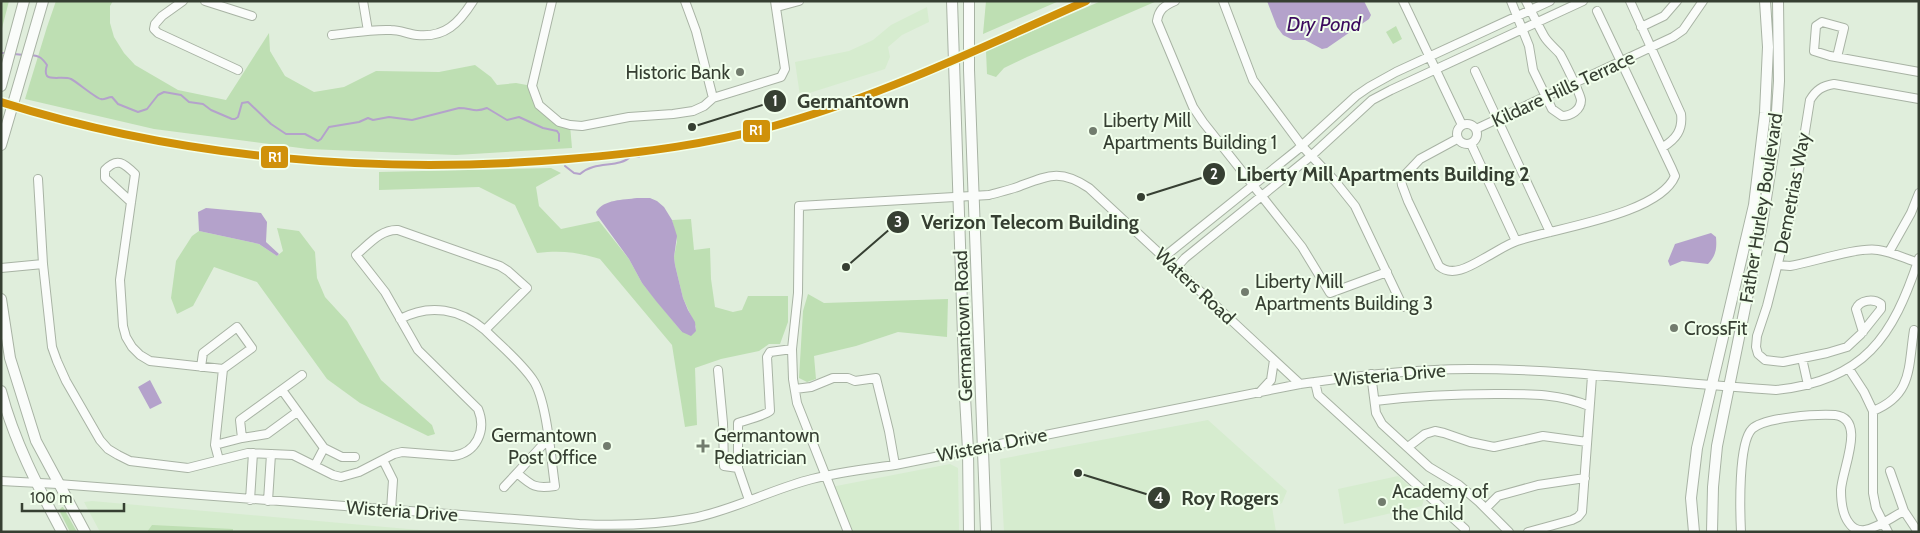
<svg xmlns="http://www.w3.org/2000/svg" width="1920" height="533" font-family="Cabin,sans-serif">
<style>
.built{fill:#d6eccf}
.green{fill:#bedfb3}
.water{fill:#b4a2cb}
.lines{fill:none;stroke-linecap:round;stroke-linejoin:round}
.stream{stroke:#b4a2cb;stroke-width:2}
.minor-casing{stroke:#a8b3a4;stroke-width:10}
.major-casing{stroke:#a8b3a4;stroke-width:12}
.minor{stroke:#fafcfa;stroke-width:8}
.major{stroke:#fafcfa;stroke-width:10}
.rail-1-casing{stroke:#f1ffec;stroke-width:11}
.rail-1{stroke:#d0910a;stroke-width:8}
.poi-dot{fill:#727c6e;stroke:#f1ffec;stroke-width:2}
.labels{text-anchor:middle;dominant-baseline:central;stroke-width:4;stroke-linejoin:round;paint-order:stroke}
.poi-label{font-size:19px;fill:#363f32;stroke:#f1ffec;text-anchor:start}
.street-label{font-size:19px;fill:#363f32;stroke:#f1ffec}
.water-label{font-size:20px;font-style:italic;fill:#3b0a5d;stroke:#f1ffec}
.leader{fill:none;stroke:#363f32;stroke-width:2}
.callout-dot{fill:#363f32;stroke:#f1ffec;stroke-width:2}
.mark-label{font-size:15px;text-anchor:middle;font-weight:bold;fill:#fff}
.callout-label{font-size:20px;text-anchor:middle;font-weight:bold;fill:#363f32;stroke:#f1ffec;stroke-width:4;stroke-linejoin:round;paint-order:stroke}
.line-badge{stroke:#f1ffec;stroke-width:2}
.badge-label{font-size:14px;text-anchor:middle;font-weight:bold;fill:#fff}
</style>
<rect width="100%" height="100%" fill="#e0eedc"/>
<path class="built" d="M927,7L929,22L902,35L888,47L890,57L885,69L800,96L795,62L849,51L873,40L891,25Z
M1208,420L1287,491L1282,503L1272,507L1276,532H1004L1000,459Z
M950,464L958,468L959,532H848L831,487Z
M1398,476L1424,499L1422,506L1344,524L1338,489Z
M92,501L374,526L443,532H100L84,502Z"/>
<path class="green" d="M1,1H9L1,32Z
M56,1H113L110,6V23L114,37L124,53L135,65L178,90L226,100L269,33L270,51L285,76L314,92L344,87L376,71L439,72L475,65L491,77L497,85L516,83L532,86L539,105L570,125L572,148L456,155L308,149L154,129L25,99L47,27Z
M986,1H1059L983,34Z
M1101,1H1157L1027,57L1004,68L996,77L987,74L986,51Z
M1396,26L1402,39L1393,44L1386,32Z
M551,168L561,173L536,187L539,206L561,229L599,221L629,259L642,283L682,332L696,331V327L683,298L675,265L674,257L677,241L672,220L691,219L694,250L710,248L711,279L715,307L733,312L742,310L748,296H788V322L780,344H769L759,351L721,359L695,368L697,425L685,427L672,345L600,259C577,252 561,250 537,253L515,205L479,187L379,190V172Z
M277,228L299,231L315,252L317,278L325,297L347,321L381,380L432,425L435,434L428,436L360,403L327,379L257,282L214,267L193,306L177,314L171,298L176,261L192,236L199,231L259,244L277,256L283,251Z
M808,294L824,303L948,299L947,337L898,332L856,346L814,356L816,379L807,382L799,378L803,311Z
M62,507H63L77,532H70L59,510Z
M152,525L233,529V532H147Z"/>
<path class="water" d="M1267,1H1364L1371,15L1369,19L1327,48L1322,49L1305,40H1293L1283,35L1277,27Z
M637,198H650L657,201L664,207L672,220L677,236L674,257L675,265L683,298L688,310L695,322L696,331L691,336L682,332L656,301L642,283L629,259L597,215L596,212C604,199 623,200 637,198Z
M206,208L261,213L267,222L266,242L279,254L277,256L259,244L199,231L198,212Z
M1711,233L1716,237C1717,248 1716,256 1708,264L1682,261L1670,266L1668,261L1675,244Z
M150,380L162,403L150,409L138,387Z"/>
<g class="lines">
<path class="stream" d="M1,53H6
M14,54L24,55
M31,55C40,56 42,58 47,65C46,68 45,73 47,76C51,80 64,76 71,79C77,82 97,99 101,99C104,100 108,97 112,97L118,104L138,112L147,109L158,95L164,92L181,95L189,102L203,104L211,110L232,119H235L238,117L242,103L248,102L271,124L286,134H305L318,141L321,139L329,127L359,122L368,118L373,120L389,117L412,120L459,108C472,108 473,113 487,108L507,120L519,117L543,128L557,131L559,134V141
M565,166L574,173L580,174C596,160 619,169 631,156L639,157"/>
<g class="minor-casing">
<path id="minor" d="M183,1L162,16L155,24L154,29L158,33L238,70
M205,1L252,16
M363,1L368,31
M552,1L532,86L539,105L559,122L570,125L582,126L629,117L673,114L693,111L704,106L713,98L781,77L785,69L775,1
M685,1L696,31L713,98
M1175,1C1164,6 1159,9 1157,21L1193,107L1203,122L1302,247L1330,293L1387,272
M1223,1L1253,80L1302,146L1335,181L1355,206L1403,307
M1403,1L1462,125
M1511,1L1529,46L1533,70L1552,109L1562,116C1571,116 1581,110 1581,100C1580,93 1564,61 1560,54C1555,48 1548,43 1544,36C1538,25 1532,13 1526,1
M1630,1L1681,114C1683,130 1676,139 1663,147
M777,7L799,1
M1641,27L1664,16L1677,1
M332,35C352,33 371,29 391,30C400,30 408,34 417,35C445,38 459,23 473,1
M1837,57L1844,28L1822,22L1816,26L1814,51L1830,56L1919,72
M1475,71L1550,232
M1457 134a10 10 0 1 1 20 0a10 10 0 1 1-20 0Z
M1476,129L1673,37L1683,30L1703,1
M1457,139L1420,159L1401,179L1402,185L1408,201L1439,266C1454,279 1475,263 1490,255C1499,250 1508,244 1517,241C1554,228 1659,215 1675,176L1672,169L1597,11
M1471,144L1516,241
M131,202L105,178V170C117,157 124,163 135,174L120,280L123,326L126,337L132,347L140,355L150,361L223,369L215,445L219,460
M1889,252L1911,213L1919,193
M1164,257L1297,150L1356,96L1369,87L1396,72L1550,1
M43,264L52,347L57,361L66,381L100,440L108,449L118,455L130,461L188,468L248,453L293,455L333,475L341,477L359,472L394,454L402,452L453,456C476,453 487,431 478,409L418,350L385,292L356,255C369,244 381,229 398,230L500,266L508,271L527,288L485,330C460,309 430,303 400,319
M1778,265L1790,266C1813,262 1857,247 1878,250C1892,252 1906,259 1919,263
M1,268L43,264L38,179
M1176,268L1185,258L1311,156L1372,100L1391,90L1583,1
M485,330C501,346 521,362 533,380C547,400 551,460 555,486C535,489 532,486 517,473L548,439
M1863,332L1856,309C1860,300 1873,298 1881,304V309L1861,334L1847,347L1827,353L1783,362L1765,360L1758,354L1756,347L1757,336L1767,306L1794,200L1810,100C1816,90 1822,86 1834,84L1919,99
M1802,358L1808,385
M201,367L203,353L237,327L252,348L223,369
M1849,369L1864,392L1873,411V493L1876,508L1888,532
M718,370L723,423L724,466L738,468
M1371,374L1376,413L1382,424L1429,467L1459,485L1479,502L1509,532
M1315,382L1318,395L1465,529
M795,389L811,387L833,378H848L855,381L876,378L889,431L895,465
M282,390L324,448L342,457H355
M1259,393L1271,380L1274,360
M1375,401C1415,396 1454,394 1495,394C1527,394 1559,393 1589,406
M1873,411C1913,395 1908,367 1914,330
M242,438L267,434L297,412
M215,445L242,438L240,420L302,375
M1408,447L1425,434L1435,431L1444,433L1470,442L1494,447L1543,436L1587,442
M383,460L393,480L391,510
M315,465L324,448
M1890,471L1904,511L1918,532
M1,481L58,484L579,524C618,526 655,525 693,518C734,510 772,489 812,479C839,472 867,469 895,465L1300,384C1357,376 1413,369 1470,369C1572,369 1675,384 1776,390C1864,381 1893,337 1919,258
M504,487L517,473
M250,500L253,453
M749,500L738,468V423C746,420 764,416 770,411L767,357L770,352L792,349
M268,501L271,454
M1486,508L1498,496L1538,485L1585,478
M848,532L797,403L793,379L792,349L798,293L799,206L989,195C999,192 1010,190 1020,186C1049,175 1061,169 1089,188L1300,384
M1528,532L1572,520L1578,517L1582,512L1592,376
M1741,532C1740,511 1738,443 1752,429C1764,417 1818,414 1835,415C1867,419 1842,469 1841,490C1841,500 1842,514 1849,523C1853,529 1858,531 1865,530C1878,528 1892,517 1904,511"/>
</g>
<g class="major-casing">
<path id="major" d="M952,1L965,397L968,450L969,532
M969,1V70L986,532
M1,86L24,1
M1,145L43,1
M1,299L10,358L36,441L85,532
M1,391C14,441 38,487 62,532
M1694,532L1691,498L1697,448L1754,205L1765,113L1768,47L1765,1
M1712,532L1713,487L1717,446L1762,224L1775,141L1779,81L1778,1"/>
</g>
<use href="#minor" class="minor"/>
<use href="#major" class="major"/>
<g class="rail-1-casing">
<path id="rail-1" d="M1,102C183,159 378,175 568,159C641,153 714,144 784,123C888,93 987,45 1086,1"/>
</g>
<use href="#rail-1" class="rail-1"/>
</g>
<g class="poi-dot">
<circle cx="740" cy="72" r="5"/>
<circle cx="1093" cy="131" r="5"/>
<circle cx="1245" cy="292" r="5"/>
<circle cx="1674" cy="328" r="5"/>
<circle cx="607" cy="446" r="5"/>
<path d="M700.5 438.5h5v5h5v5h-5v5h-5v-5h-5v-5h5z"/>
<circle cx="1382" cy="502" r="5"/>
</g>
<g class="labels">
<g class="poi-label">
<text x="730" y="72" text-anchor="end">Historic Bank</text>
<text x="1103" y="120">Liberty Mill<tspan x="1103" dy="22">Apartments Building 1</tspan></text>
<text x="1255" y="281">Liberty Mill<tspan x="1255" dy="22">Apartments Building 3</tspan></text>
<text x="1684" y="328">CrossFit</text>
<text x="597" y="435" text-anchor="end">Germantown<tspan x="597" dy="22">Post Office</tspan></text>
<text x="714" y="435">Germantown<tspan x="714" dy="22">Pediatrician</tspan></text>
<text x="1392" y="491">Academy of<tspan x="1392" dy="22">the Child</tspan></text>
</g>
<g class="street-label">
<text transform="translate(1563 89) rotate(-25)">Kildare Hills Terrace</text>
<text transform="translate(1792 193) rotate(-79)">Demetrias Way</text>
<text transform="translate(1761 208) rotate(-81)">Father Hurley Boulevard</text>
<text transform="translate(1195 286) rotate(43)">Waters Road</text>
<text transform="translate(963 326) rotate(-92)">Germantown Road</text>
<text transform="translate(1390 375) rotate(-5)">Wisteria Drive</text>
<text transform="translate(992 445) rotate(-11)">Wisteria Drive</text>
<text transform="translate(402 511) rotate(4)">Wisteria Drive</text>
</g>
<g class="water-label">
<text x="1324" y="24">Dry Pond</text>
</g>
</g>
<path class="leader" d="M692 127L775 101M1141 197L1214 174M846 267L898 222M1078 473L1159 498"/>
<g class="callout-dot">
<circle cx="692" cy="127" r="5"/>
<circle cx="1141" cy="197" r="5"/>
<circle cx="846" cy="267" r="5"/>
<circle cx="1078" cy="473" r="5"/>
<circle cx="775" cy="101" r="12"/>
<circle cx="1214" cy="174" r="12"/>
<circle cx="898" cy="222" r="12"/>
<circle cx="1159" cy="498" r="12"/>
</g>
<g class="mark-label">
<text x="775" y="106">1</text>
<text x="1214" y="179">2</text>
<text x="898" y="227">3</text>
<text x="1159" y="503">4</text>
</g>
<g class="callout-label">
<text x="853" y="108">Germantown</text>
<text x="1383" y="181">Liberty Mill Apartments Building 2</text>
<text x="1030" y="229">Verizon Telecom Building</text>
<text x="1230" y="505">Roy Rogers</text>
</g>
<g class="line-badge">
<rect x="742" y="119" width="29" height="24" rx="5" fill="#d0910a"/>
<rect x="260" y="145" width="29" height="24" rx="5" fill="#d0910a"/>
</g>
<g class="badge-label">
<text x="756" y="135">R1</text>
<text x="275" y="162">R1</text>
</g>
<rect width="1920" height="533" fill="none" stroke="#363f32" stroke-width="5"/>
<path d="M22 503v8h102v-8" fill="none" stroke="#363f32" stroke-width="2.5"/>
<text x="30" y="503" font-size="15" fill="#363f32" stroke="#f1ffec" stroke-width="4" paint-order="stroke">100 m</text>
</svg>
